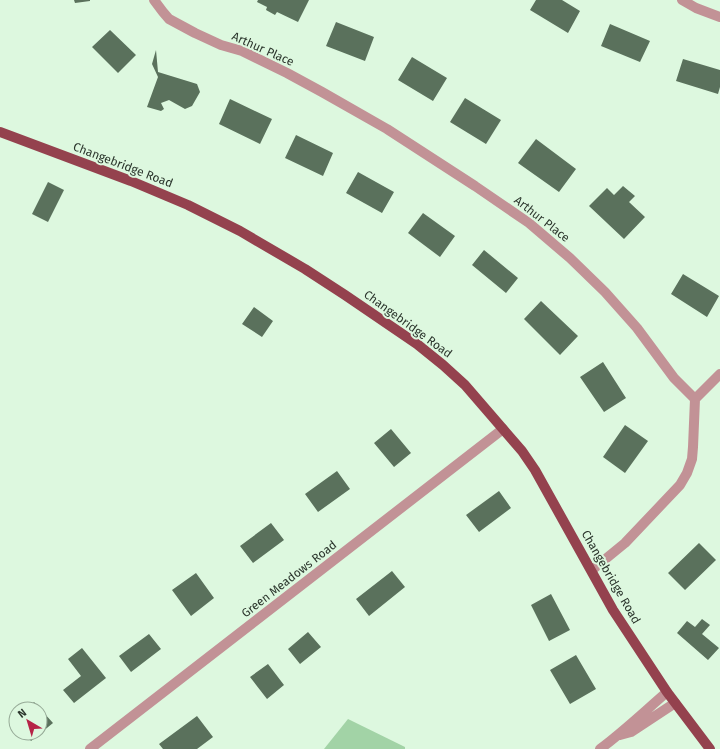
<svg xmlns="http://www.w3.org/2000/svg" width="720" height="749" font-family="'Fira Sans',sans-serif">
<style>
.green{fill:#a2d3a6}
.building{fill:#5a715c}
.lines{fill:none;stroke-linecap:round;stroke-linejoin:round}
.minor{stroke:#c29296;stroke-width:10}
.major{stroke:#94424e;stroke-width:10}
.labels{text-anchor:middle;dominant-baseline:central;stroke-width:4;stroke-linejoin:round;paint-order:stroke}
.street-label{font-size:12px;fill:#2b352c;stroke:#ddf8df}
</style>
<rect width="100%" height="100%" fill="#ddf8df"/>
<path class="green" d="M348,719L405,747V749H324Z"/>
<path class="building" d="M74,0H90V1L75,3Z
M258,0H309L298,22L277,12L275,15L266,10L267,7L257,2Z
M536,0H562L580,11L568,33L530,10Z
M336,22L374,37L365,61L326,46Z
M610,24L650,41L640,62L601,46Z
M110,30L136,55L118,73L92,47Z
M156,50L158,72L197,84L200,92L192,106L185,109L169,100L161,103L164,109L161,111L147,107L158,77L152,64Z
M412,57L447,78L433,101L398,80Z
M683,59L720,70V87L718,94L676,81Z
M465,98L501,120L486,144L450,122Z
M230,99L272,119L260,144L219,124Z
M296,135L333,153L323,176L285,158Z
M536,139L576,169L559,192L518,163Z
M358,172L394,192L382,213L346,193Z
M48,182L64,190L48,222L32,214Z
M623,186L635,196L629,202L645,217L624,239L589,206L607,188L614,195Z
M423,213L455,236L440,257L408,233Z
M484,250L518,278L506,293L472,265Z
M683,274L719,296L707,317L671,294Z
M541,301L578,336L560,355L524,319Z
M254,307L273,321L262,337L242,324Z
M603,362L626,398L604,412L580,377Z
M625,425L648,441L625,473L603,457Z
M391,429L411,453L394,467L374,443Z
M337,471L350,489L318,512L305,494Z
M499,491L511,508L479,532L466,515Z
M271,523L284,540L253,563L240,546Z
M699,543L716,560L685,590L668,573Z
M392,571L405,587L369,616L356,599Z
M196,573L214,598L191,616L172,590Z
M551,594L570,630L549,641L531,605Z
M702,619L710,625L702,634L719,648L708,660L677,633L687,621L695,627Z
M308,632L321,647L300,664L288,649Z
M149,634L161,649L131,672L119,656Z
M82,648L106,678L74,703L63,690L81,676L68,659Z
M576,655L596,689L570,704L550,670Z
M268,664L284,685L267,699L250,677Z
M34,702L53,723L31,741L25,733H40V709H26Z
M197,716L213,737L197,749H163L159,744Z"/>
<g class="lines">
<path class="minor" d="M154,0L163,12L169,19L195,33L221,45L242,51L287,73L322,92L387,129L475,186L529,223L570,258L605,292L637,328L674,378L695,399L693,447L692,459L687,473L680,485L625,543L592,570
M682,0L696,8L720,17
M695,399L720,374
M620,735L631,732L675,703
M90,749L503,429
M600,749C623,732 645,711 667,692"/>
<path class="major" d="M0,132L131,181L188,205L240,231L305,269L345,295L417,344L443,365L465,385L522,451L535,470L613,610L667,692L710,749"/>
</g>
<g class="labels">
<g class="street-label">
<text transform="translate(263 49) rotate(24)">Arthur Place</text>
<text transform="translate(123 165) rotate(21)">Changebridge Road</text>
<text transform="translate(542 219) rotate(38)">Arthur Place</text>
<text transform="translate(408 324) rotate(36)">Changebridge Road</text>
<text transform="translate(611 577) rotate(60)">Changebridge Road</text>
<text transform="translate(289 579) rotate(-38)">Green Meadows Road</text>
</g>
</g>
<g transform="translate(28 721) rotate(322)"><circle r="19" fill="#ddf8df" stroke="#96aa97"/>
<path d="M0-3L7 15L0 10L-7 15Z" fill="#b62447"/>
<text y="-6" font-size="11" font-weight="bold" text-anchor="middle" fill="#2b352c">N</text>
</g>
</svg>
